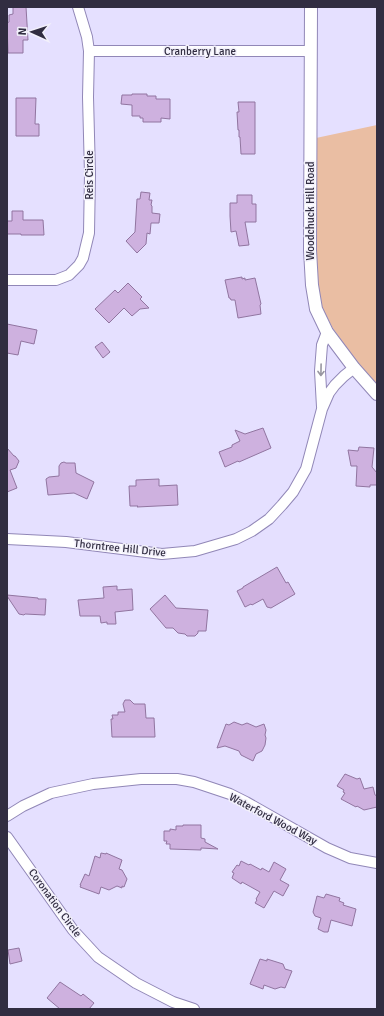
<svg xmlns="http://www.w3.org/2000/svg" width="384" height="1016" font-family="Signika,sans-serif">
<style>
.green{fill:#eabea3}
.building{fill:#ceb1df;stroke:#9175a0}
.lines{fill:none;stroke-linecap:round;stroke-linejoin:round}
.minor-casing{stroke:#9187b7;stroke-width:12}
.tertiary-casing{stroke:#9187b7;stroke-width:14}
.minor{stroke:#fff;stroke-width:10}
.tertiary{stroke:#fff;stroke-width:12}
.oneway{stroke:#9896a0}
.labels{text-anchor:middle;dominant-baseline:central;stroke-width:3;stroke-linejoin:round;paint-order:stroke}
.street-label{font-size:11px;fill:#312d41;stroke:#f2f0fb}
</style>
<rect width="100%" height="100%" fill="#e5e0ff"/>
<path class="green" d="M377,125V385L359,365L332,327L322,307L317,278L316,227V138Z"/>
<path class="building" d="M13,7H26L28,40H23V53H8L7,23L9,22V15L13,14Z
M132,94H147V96H156V99H170V119L161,118V122H143V118H140V116H132V105L121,104L122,95H132Z
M16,98H36L35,124H39V136H16Z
M238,102H255V154H241L240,137H239V130H238L237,112H239Z
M141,192L150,193L149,200H152L151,205L152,206V213L160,214L159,223H151L150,234L147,233L146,244L137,253L126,241L135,232L137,199H140Z
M237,195H252V204H256V222H245L249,245L239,246L236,231L231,232L230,216V203H237Z
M12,211H23V220H43L44,235H21V234H7V221H12Z
M242,277V279L245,278V280L255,278L261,304L260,305L261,314L238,318L235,300H231L230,298H229L225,280Z
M128,283L142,297L140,299L149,308L140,309L132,316L124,308L109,323L95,309L115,290L118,293Z
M7,324L37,330L34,344L21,341L18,355L7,353Z
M102,342L110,352L103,358L95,347Z
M263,428L271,448L239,462L238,461L225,467L219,452L232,447V445L240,441L235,430L245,434Z
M359,447L374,448L372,467L377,473V485H370V487L356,486L357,466H351L348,450L358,451Z
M7,448L14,456H15L19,461L16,468L10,470L17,488L7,492Z
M64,462L66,463H75L76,473L94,482L87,499L74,493L48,495L46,479L49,477L59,476V466L61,463Z
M159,479V486L177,485L178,505L137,507L138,506H130L129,486H136V480Z
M277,567L286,583L288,582L295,594L271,608L267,607L263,599L252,605L251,604L245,607L237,591L243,588V587Z
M117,586V590L132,589L133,610L115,612L116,624H107V622L101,623L100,616H80L78,600L104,598L103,587Z
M7,595L38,598V599H46L45,615L25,614L24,615L19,614L7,596Z
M165,595L176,608L208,610L206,631H198V633L195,636H187L185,634L178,633L173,628H166L150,609Z
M125,700H130L134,704H145L146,718H154L155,737H112L111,719H113L112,715H118V712H125L123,704Z
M234,722L242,725L247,723L256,727L264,724L266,730L265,735L266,738L265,745L262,751L256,754L253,761L241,755L239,751L225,746L217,748L226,724L229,725Z
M345,774L357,779L360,778L364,789L373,787L375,795L377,796V807L364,810L357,806L356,807L341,799L345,793L343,792L344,790L337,786Z
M183,825H201V838L205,839V842L218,849L201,848V850L170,849V844H166L167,841H164V831H170V829L176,830V826H183Z
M101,853L106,854V853L122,860L119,869L122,870L127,879L124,887L122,886V888L117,886L109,890L101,887L99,894L80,887L81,885H80L85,874L89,876L95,856L100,858Z
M241,861L249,865L250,864L261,870L262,868L269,872L274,862L286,869L280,880L289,885L283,896L274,891L264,908L255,903L257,900L256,899L260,892L242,882L241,884L232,878L234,873L232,872L237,865L239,866Z
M326,894L340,898L339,901L344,903L343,905L356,909L352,926L331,920L328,932H324L318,929L321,918L315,916L313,912L317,896L324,898Z
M19,948L22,961L10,964L8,950Z
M260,959L267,961V959L283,964L285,969L292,971L285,988L281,987L275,989L264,985L263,989L250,984Z
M60,982L81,996L83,994L94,1003L89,1009H60L47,998Z"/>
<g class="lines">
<g class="minor-casing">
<path id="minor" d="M89,51H310
M7,280H56L69,275L79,265L83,258L89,233L90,174L88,97L89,51L87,37L78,7
M322,407L320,371L322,345L327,332
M7,539L66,542L162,554L195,551L236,539L252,531L269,519L282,505L293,492L306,469L322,409L329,393L335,385L344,376L354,368
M7,816L23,806L51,793L93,784L141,779H177L194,782L230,794L246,802L327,848L350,858L377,863
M7,837L73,930L98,957L136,983L173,1002L194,1009"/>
</g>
<g class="tertiary-casing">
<path id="tertiary" d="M311,7L310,250L312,285L316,309L327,332L354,368L377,394"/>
</g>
<use href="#minor" class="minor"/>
<use href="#tertiary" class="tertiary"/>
</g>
<defs><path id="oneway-shaft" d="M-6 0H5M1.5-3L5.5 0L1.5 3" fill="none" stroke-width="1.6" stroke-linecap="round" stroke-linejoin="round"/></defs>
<use class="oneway" href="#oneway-shaft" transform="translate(321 370) rotate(91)"/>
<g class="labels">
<g class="street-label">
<text x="200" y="51">Cranberry Lane</text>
<text transform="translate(89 175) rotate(-90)">Reis Circle</text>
<text transform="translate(310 211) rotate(-90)">Woodchuck Hill Road</text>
<text transform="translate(120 548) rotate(6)">Thorntree Hill Drive</text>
<text transform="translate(273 819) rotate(28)">Waterford Wood Way</text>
<text transform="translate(55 903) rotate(54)">Coronation Circle</text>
</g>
</g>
<rect width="384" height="1016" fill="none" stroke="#312d41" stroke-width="16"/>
<g transform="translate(32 32) rotate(273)" stroke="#f2f0fb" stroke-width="3" paint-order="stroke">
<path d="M0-3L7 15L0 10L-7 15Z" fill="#312d41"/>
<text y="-6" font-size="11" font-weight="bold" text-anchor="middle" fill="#312d41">N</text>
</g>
</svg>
